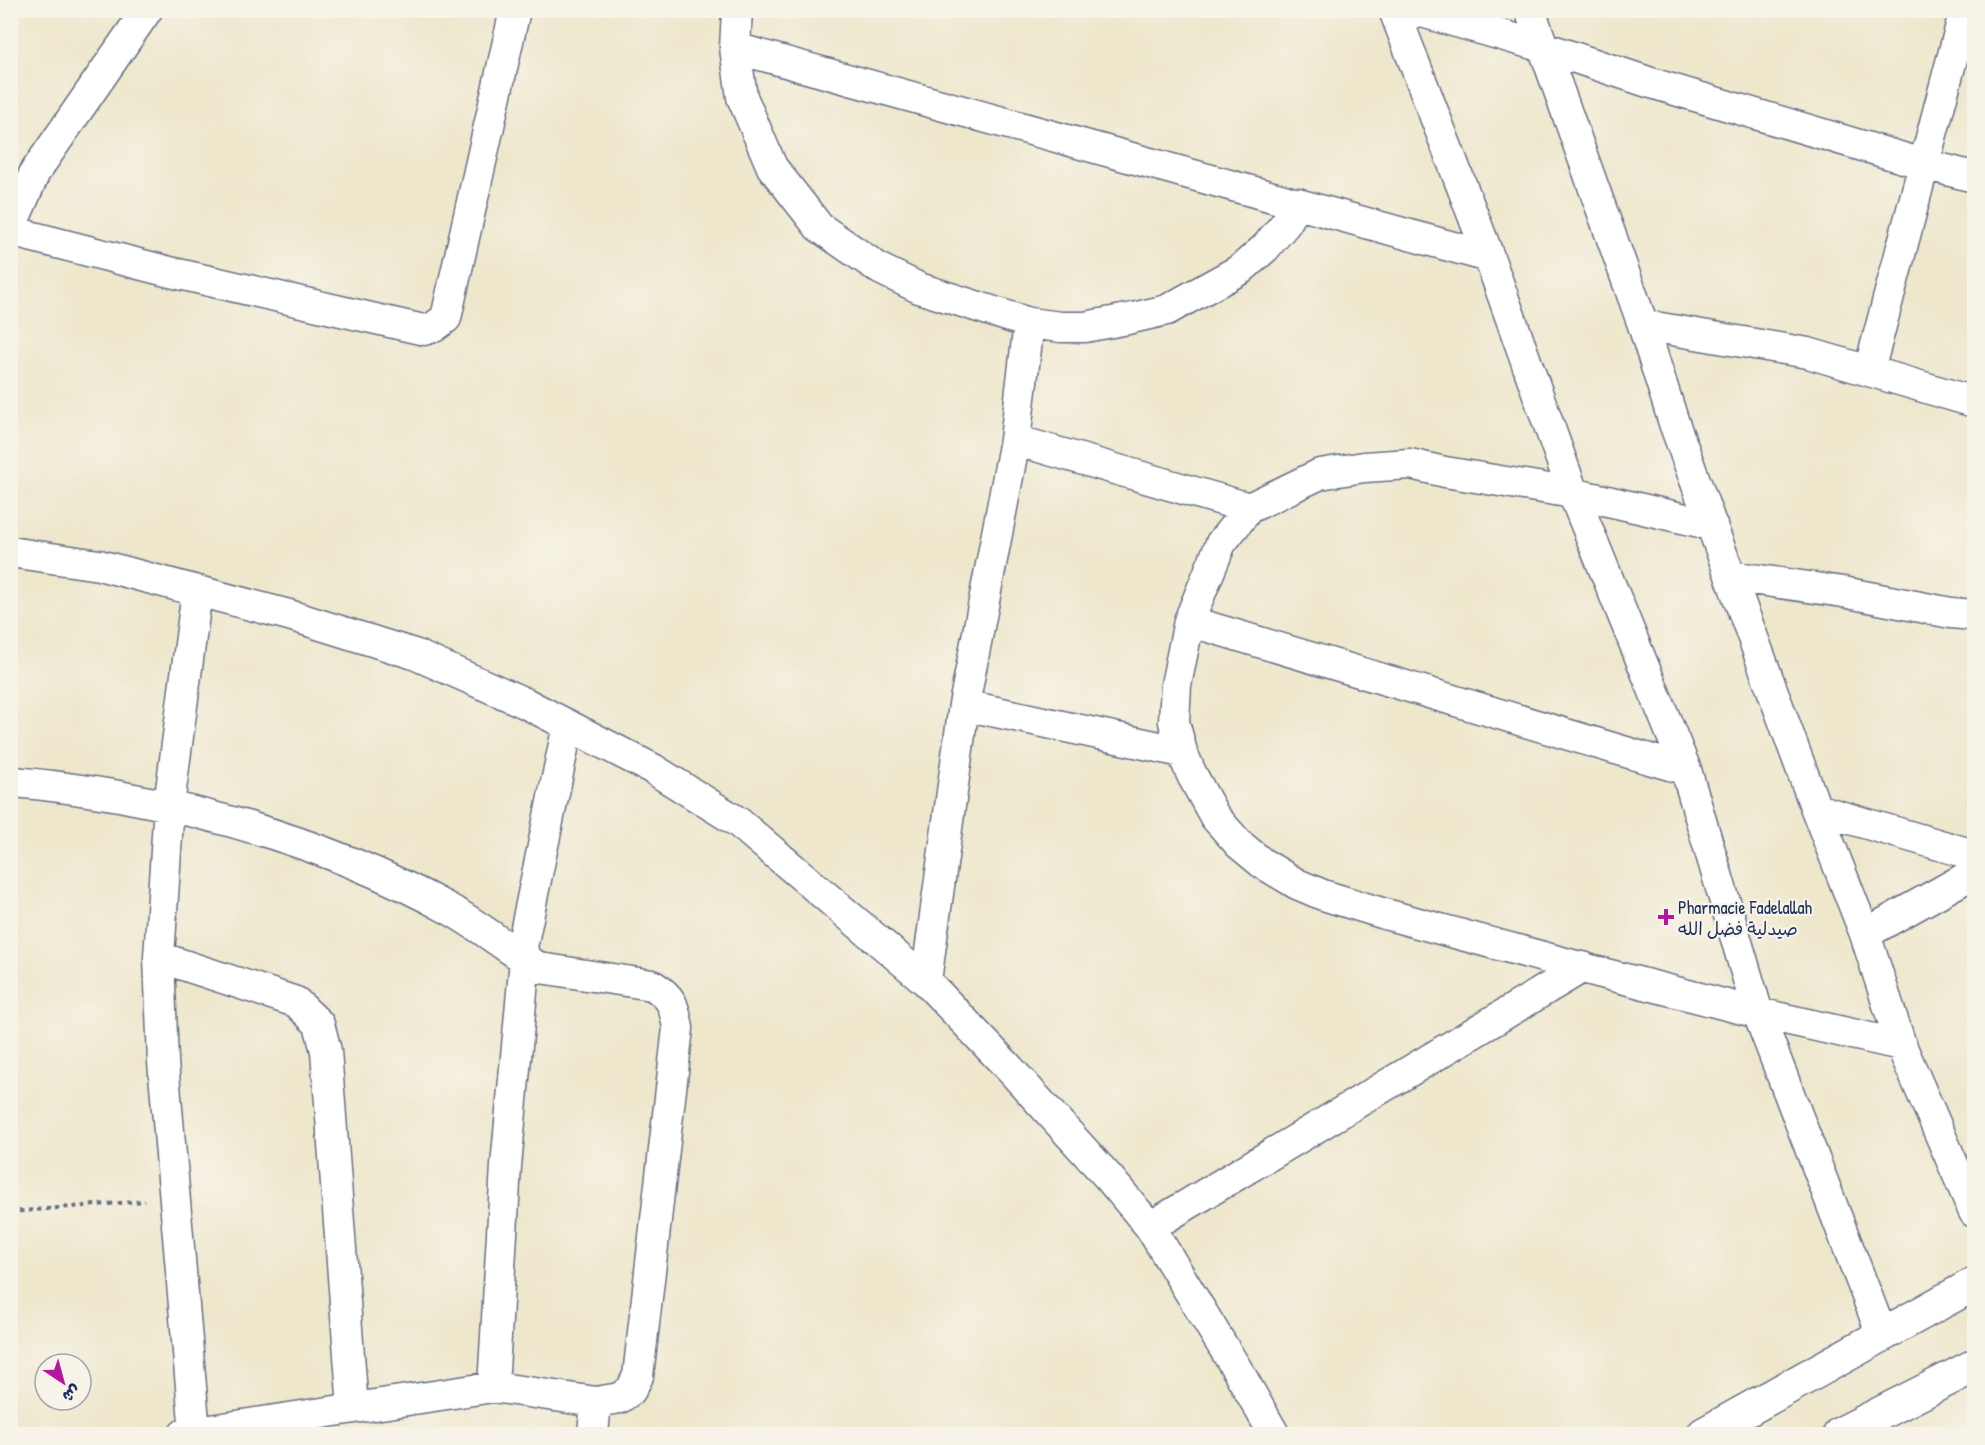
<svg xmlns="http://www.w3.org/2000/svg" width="1985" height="1445" font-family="'Patrick Hand','Playpen Sans Arabic',sans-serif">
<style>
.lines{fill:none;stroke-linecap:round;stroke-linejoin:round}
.street-casing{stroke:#656f84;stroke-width:33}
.secondary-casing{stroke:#656f84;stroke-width:36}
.path{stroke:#656f84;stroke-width:4;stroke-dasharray:4.5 4.5;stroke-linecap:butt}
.street{stroke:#fff;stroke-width:30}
.secondary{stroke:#fff;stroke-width:33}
.poi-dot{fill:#b5179e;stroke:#f7f3e8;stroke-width:2}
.labels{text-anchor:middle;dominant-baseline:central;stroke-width:4.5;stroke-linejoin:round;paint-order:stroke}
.poi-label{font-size:18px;fill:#1b2f5e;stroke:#f7f3e8;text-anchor:start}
</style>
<rect width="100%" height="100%" fill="#f7f3e8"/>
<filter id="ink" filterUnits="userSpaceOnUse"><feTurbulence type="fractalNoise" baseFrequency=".0167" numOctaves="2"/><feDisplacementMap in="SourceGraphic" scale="12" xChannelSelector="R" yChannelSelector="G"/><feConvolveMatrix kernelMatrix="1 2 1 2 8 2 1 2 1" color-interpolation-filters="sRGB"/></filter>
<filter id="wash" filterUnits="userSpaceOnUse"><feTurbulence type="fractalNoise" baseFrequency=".008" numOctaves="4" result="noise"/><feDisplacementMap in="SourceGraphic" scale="24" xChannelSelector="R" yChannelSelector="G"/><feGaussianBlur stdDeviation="1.35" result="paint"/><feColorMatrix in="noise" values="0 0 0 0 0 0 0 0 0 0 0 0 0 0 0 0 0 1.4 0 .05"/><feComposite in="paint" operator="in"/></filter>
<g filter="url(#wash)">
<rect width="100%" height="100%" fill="#eee7cc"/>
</g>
<g filter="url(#ink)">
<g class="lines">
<g class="street-casing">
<path id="street" d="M737,10L735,48L742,97L772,167L819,227L880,269L919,288L1029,323L1061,327H1085L1128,319L1167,310L1241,269L1265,248L1286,223L1298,203
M1394,10L1489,257L1573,493L1686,770L1758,1013L1882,1335
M1415,10L1543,47L1648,82L1923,164L1974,177
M1530,10L1643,325L1674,423L1816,809L1865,934L1901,1045L1974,1212
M735,48L1489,257
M10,229L35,172L147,10
M10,231L170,272L424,330L434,327L446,318L515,10
M1643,325L1808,353L1974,402
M1869,371L1965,10
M1015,440L1249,508
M1712,525L1573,493L1445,472L1410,464L1364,467L1320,474L1249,508L1221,543L1189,621L1176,685L1174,722L1182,752L1192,775L1215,817L1239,844L1262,863L1297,884L1323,895L1385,914L1598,972L1758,1013L1901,1045
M10,552L99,565L289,615L414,654L525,703L653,769L738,822L926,981L1009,1068L1110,1179L1150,1227L1241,1376L1274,1434
M1731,576L1843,592L1951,613L1974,615
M1189,621L1686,770
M964,705L1182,752
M10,782C48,784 82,790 119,796C233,817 347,853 449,909C475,923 500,943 525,959L506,1166L493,1387
M1816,809L1974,855
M1865,934L1974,873
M159,957L296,1002L319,1024L326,1051L353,1408
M926,981L964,705L1015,440L1029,323
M1150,1227L1583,967
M195,1433L163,1062L159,957L169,805L197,591
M184,1434L493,1387L596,1402L620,1398L631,1390L638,1376L678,1028C674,1005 672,997 652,985L540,968L525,959L522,947L568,725
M593,1434L596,1402"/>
</g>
<g class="secondary-casing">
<path id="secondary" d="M1704,1434L1974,1284
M1840,1434L1974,1366"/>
</g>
<path class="path" d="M10,1212L145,1201"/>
<use href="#street" class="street"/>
<use href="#secondary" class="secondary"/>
</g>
</g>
<path class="poi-dot" d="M1663 908h6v6h6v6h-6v6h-6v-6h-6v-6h6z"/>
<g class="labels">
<g class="poi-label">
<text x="1678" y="907">Pharmacie Fadelallah<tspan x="1678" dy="21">صيدلية فضل الله</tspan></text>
</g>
</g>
<rect width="1985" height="1445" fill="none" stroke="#f7f3e8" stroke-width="36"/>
<g transform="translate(63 1382) rotate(144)"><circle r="28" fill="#f7f3e8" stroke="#9fa5b1" stroke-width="1.5"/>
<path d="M0-4.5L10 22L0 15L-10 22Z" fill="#b5179e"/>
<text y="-9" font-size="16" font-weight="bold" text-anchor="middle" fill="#1b2f5e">ش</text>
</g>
</svg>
